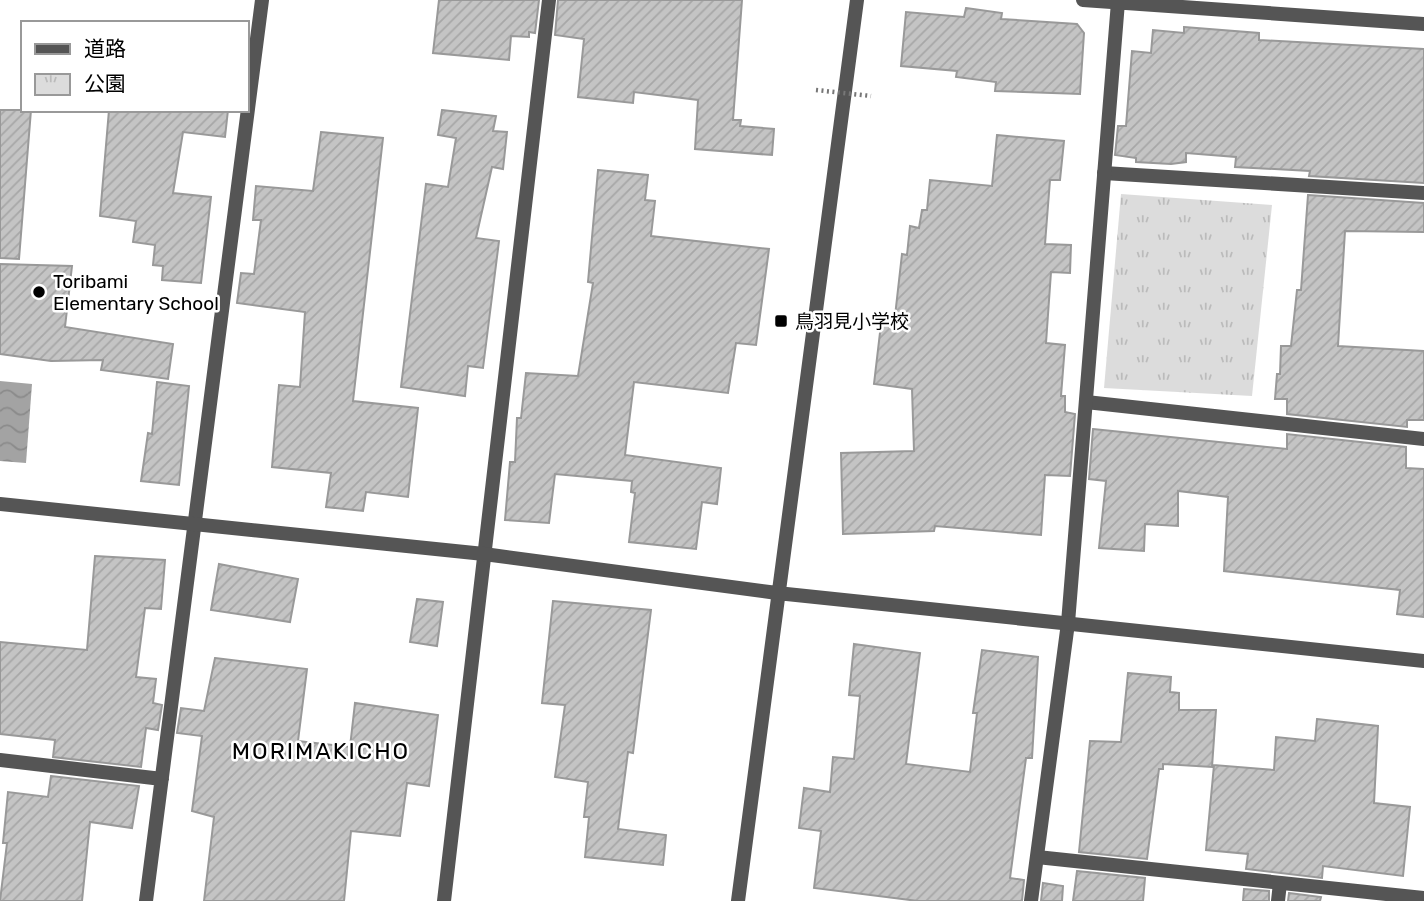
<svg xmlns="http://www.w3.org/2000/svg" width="1424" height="901" font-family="Rubik,'Noto Sans JP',sans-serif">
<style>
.park{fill:url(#park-tufts)}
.water{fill:url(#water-waves)}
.building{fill:url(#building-hatch);stroke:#999;stroke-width:2}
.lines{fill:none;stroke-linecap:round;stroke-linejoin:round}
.service{stroke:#555;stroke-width:14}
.minor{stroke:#555;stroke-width:14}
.tertiary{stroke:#555;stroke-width:14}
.path-bridge{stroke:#777;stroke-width:4.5;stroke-dasharray:2 3.5;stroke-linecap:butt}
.poi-dot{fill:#000;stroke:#fff;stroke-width:2.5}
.labels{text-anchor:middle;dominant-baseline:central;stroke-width:5;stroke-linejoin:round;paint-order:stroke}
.poi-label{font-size:19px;fill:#000;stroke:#fff;text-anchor:start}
.quarter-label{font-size:23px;letter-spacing:2px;fill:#000;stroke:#fff}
</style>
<defs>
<pattern id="park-tufts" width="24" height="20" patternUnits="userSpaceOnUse" patternTransform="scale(1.75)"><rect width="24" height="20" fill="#dcdcdc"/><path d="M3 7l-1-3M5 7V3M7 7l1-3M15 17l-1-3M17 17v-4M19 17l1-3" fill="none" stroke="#bbb"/></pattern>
<pattern id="water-waves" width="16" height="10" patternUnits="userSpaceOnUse" patternTransform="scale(1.75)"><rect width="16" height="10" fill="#a3a3a3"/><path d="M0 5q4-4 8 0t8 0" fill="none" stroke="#8b8b8b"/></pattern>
<pattern id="building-hatch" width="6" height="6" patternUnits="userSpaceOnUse" patternTransform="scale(1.75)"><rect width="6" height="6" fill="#c4c4c4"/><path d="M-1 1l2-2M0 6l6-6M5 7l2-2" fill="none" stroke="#a7a7a7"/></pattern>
</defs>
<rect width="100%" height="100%" fill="#fff"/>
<path class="park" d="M1121,194L1272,205L1252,396L1104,388Z"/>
<path class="water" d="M0,381L32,384L26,463L0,461Z"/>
<path class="building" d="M439,0H539L535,33L529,32V37L511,36L509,60L433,53Z
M558,0H742L733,120H741L740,126L774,129L772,155L695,149L698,100L634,92L633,103L578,97L584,39L555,35Z
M966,8L1002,13L1001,19L1077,24L1084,33L1080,94L995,91L996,82L956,77L957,71L901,66L906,12L964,17Z
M1184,27L1259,33V40L1424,49V183L1309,176L1310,171L1235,167L1236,157L1186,153V162L1171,164L1136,162V158L1115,155L1118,126H1126L1132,51L1151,53L1153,30L1184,33Z
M0,110H31L19,259L0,258Z
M109,110H228L225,137L183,132L173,193L211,197L201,283L162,280L163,266L153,265L155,245L133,242L136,221L100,216Z
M442,110L496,116L493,131L507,132L503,169L492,167L476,238L499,241L483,368L468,366L465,396L401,387L426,184L448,187L456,138L438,135Z
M321,132L383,138L353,401L418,408L408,497L366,492L363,511L326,507L331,473L272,467L279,385L300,387L305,312L237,303L241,273L254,274L261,220H253L256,186L313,191Z
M997,135L1064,141L1060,180H1050L1045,244L1071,245L1070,273L1051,272L1046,343L1065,345L1061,396H1065V412L1075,414L1070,476L1045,475L1041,535L935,526L934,531L843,534L841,453L914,451L912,389L874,384L881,324L894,325L902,254L907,255L910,226L919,228L922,210H927L930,180L992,186Z
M598,170L648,175L645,200L655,201L651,236L769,249L756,345L736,343L728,393L634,382L625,455L721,468L717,504L702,502L696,549L629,542L635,493L631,492L632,481L555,474L549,523L505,520L510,462H515L517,418H521L526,373L578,376L593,283L588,282Z
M1308,195L1424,203V232L1345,231L1338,346L1424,351V420H1407V427L1287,414V399H1275L1277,374H1280L1281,346H1291L1297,290H1301Z
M0,264L72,266L65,327L173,344L168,379L101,370L103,360L51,361L0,354Z
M157,382L189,386L179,485L141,481L148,433L152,434Z
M1093,429L1287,449V434L1406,447V468L1424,469V617L1397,614L1400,590L1224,571L1228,497L1178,491V526L1145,524L1144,551L1099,548L1106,481L1089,479Z
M95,556L165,560L161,609L145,608L136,677L156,679L153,703L162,705L158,730L146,728L141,767L53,757L55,740L0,734V642L87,650Z
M219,564L298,579L290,622L211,610Z
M417,599L443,602L437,646L410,642Z
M553,601L651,610L633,753L628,752L618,829L666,835L663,865L585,857L589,817H584L588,782L555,777L565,705L542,703Z
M854,644L920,653L906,764L970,772L977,713H973L982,650L1038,657L1032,758H1026L1010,878L1024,880L1022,901H918L814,888L821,831L799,828L804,788L830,792L833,757L854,759L860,696L849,695Z
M215,658L307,669L298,741L350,747L355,703L438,715L429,786L407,783L400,836L351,831L344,901H204L214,817L192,811L202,736L177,733L181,708L204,711Z
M1128,673L1171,677L1170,692L1179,693V710H1216L1212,767L1163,764V769H1159L1147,859L1079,852L1090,741L1121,742Z
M1317,719L1378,726L1374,803L1410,807L1403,876L1323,866L1322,878L1246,869L1248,854L1206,850L1214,765L1274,770L1276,737L1315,741Z
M51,776L139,786L132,828L90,822L82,901H0L7,843H3L8,792L48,797Z
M1077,871L1145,878L1143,901H1073Z
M1043,883L1063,886L1062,901H1041Z
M1244,889L1269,891V901H1243Z
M1289,893L1321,897L1320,901H1288Z"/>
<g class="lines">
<path class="service" d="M1104,173L1424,193
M1086,402L1424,439"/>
<path class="minor" d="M1083,0L1424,24
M0,760L162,779
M1037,857L1424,898
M146,901L262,0
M444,901L549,0
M1031,901L1068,623L1118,2
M1278,901L1280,883"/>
<path class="tertiary" d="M0,504L484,554L777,593L1424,661
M738,901L857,0"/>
<path class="path-bridge" d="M816,90L871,96"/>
</g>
<g class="poi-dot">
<circle cx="39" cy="292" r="7"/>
<rect x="774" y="314" width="14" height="14" rx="3.5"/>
</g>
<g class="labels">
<g class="poi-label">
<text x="53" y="281">Toribami<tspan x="53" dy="22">Elementary School</tspan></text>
<text x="795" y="321">鳥羽見小学校</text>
</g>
<g class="quarter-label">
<text x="321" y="751">MORIMAKICHO</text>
</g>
</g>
<rect x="21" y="21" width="228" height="91" fill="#ffffff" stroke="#999999" stroke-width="2"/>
<rect x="35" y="44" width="35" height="10" fill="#555555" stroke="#999999" stroke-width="2"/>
<text x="84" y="56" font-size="21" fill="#000000">道路</text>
<rect x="35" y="74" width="35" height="21" fill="url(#park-tufts)" stroke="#999999" stroke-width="2"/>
<text x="84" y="91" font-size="21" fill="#000000">公園</text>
</svg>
